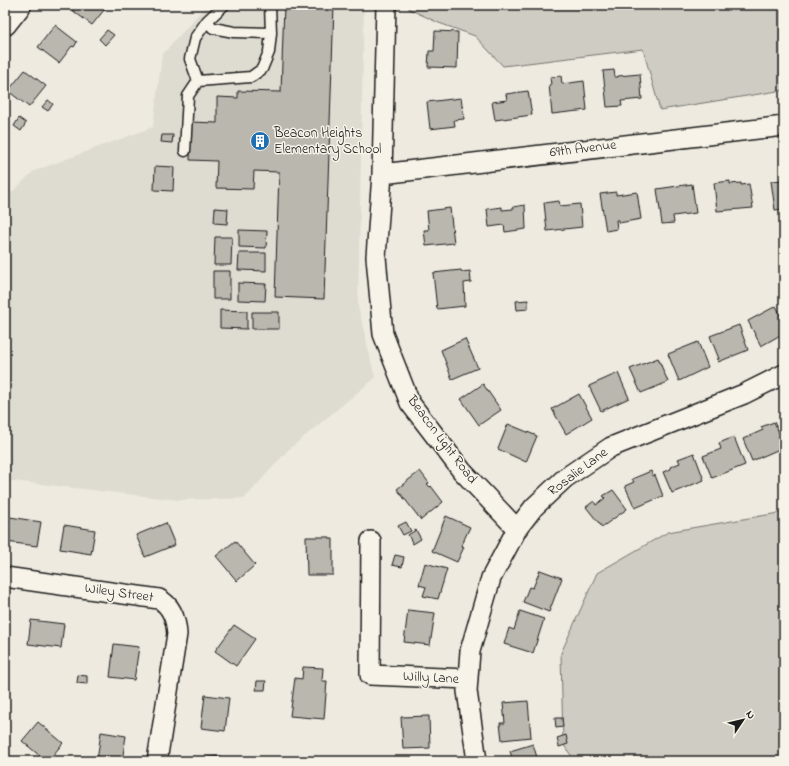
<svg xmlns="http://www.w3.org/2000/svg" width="789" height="766" font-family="'Indie Flower',sans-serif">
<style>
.built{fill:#dedbd1}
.green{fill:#cfccc3;stroke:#767470}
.building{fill:#bab7af;stroke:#1c1c1c}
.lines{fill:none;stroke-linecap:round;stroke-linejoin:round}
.lane-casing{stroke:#1c1c1c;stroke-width:13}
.street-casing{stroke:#1c1c1c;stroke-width:22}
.secondary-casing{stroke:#1c1c1c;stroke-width:25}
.lane{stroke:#f7f3e8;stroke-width:10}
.street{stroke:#f7f3e8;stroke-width:19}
.secondary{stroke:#f7f3e8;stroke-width:22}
.labels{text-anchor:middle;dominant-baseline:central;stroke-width:3;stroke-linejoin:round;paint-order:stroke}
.poi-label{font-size:14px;fill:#1c1c1c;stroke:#f7f3e8;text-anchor:start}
.street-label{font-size:14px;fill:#1c1c1c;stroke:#f7f3e8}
</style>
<rect width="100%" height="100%" fill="#eeeae0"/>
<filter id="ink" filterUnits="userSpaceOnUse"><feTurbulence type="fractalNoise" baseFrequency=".025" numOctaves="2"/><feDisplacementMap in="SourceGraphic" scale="8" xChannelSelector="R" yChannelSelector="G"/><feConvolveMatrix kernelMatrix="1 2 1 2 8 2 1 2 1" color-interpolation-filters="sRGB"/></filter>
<g filter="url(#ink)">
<path class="built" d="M207,5H364L358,306L375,378L288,450L245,498L178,500L5,480V199L34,171L153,127L162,55Z"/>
<path class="green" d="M409,5H784V90L660,110L643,49L503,66L475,36L439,23L409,9Z
M784,512V761H575L563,744L561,653L597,573L668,532Z"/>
<path class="building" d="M76,5H108L92,25L72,10Z
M284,5H334L324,299L275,297L279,172L254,171L253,189L216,188L217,161L190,160L191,122L217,123V97L238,98V91L281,92Z
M55,25L77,42L74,47L72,46L59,63L38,47Z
M107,30L114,35L105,45L99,39Z
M435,31L458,32L457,68L428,67L429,51H434Z
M25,70L46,86L29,107L8,91Z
M614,70L615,77H618V76L640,74L642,99L621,101L622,106L607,107L603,71Z
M561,76L562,84L584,81L587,110L552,114L549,85H551L550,77Z
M528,91L532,115L495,120L492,102L507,100L506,94Z
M461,98L464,119L454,120L455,126L430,129L427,102Z
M48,100L53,104L48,111L42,107Z
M19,118L26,123L21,131L14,126Z
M162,135H173L172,143L161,142Z
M155,166L174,167L173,191L154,190Z
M784,180V209L775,210L771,181Z
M730,181V184L741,183V185L749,184L753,208L717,211L714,183Z
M692,184L696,213L673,216L674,223L662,224L657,189Z
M616,192V195L637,192L641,219L619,223L618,220H616L617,229L606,231L600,194Z
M559,201L560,206L580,204L582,227L547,231L544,203Z
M525,205L526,229L505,232L504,225L489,227L487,209L502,207V210L513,209V207Z
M215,208L228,209L227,224L214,223Z
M450,208L454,243L426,246L424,230H429L427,211Z
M239,230L267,231L266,248L239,247Z
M215,237H232L231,265H214Z
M239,253H266V271L238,270Z
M461,270L462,272L470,271L471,282L464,283L465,306L437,309L433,273Z
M213,271H230V299H213Z
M238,283L266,284L265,301L238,300Z
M528,300V309L517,310L516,301Z
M776,306L784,321V333L761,346L748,321Z
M220,310L247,311V329L220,328Z
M252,312H279V329H252Z
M739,325L748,350L718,362L717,359H719L710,336Z
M465,339L478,368L452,379L441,350Z
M698,342L708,367L679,381L668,354Z
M658,358L668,382L641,393L630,369Z
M618,373L629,398L601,411L589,386Z
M483,384L501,410L479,425L461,399Z
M579,394L592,418L566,434L552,409Z
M774,422L784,443V447L752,461L743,439L763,430L761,427Z
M508,424L537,436L526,462L498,449Z
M734,437L745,465L712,478L703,456L721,449L719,443Z
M694,453L704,480L672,493L663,472L671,469L670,467L680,463L678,459Z
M420,471L429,483L427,484L430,487L431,486L443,502L421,520L397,489Z
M651,471L653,476L655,475L663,496L635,508L625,486L634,482L632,479Z
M613,490L627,509L602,527L586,507L594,501L596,505L605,498L603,496Z
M446,516L470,527L461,546L464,547L457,562L432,551Z
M10,517L41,522L37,546L6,542Z
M406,522L411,531L403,535L398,526Z
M166,523L175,545L145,557L136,535Z
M64,525L95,530L91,554L60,549Z
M416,530L421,539L413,544L408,535Z
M306,537H330V539H333V575H307Z
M235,541L255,565L237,581L216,556Z
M395,555L404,557L402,567L392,565Z
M425,563L447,569L438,599L423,596L426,587L419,585Z
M540,570L562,578L549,612L523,602L529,587L533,588Z
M408,610L435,613L430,645L404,642Z
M520,611L544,619L533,653L504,644L509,628L514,630Z
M31,620L64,624L61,648L28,644Z
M234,625L255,639L236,666L215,651Z
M114,644L139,647L134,680L110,677Z
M303,667L323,668L322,681H327L324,719L290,716L295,678L302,679Z
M78,675L87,676V684L77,683Z
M257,681H266L265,690H256Z
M205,695L229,698L225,731L201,728Z
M528,701L531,737L502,740L500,723H505L503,703Z
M429,716L430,748L403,749L401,717Z
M555,718H562L563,727L556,728Z
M38,722L63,743L48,761H46L22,741Z
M101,732L126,736L122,761H97Z
M566,735L568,744L559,747L557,738Z
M533,744L538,761H513L510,751Z
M221,756L222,761H198V758Z"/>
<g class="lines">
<g class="lane-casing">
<path id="lane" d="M224,5L207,21L213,28L234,32L271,33
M198,81L190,59L195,38L207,21
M185,151L188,96L198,81L251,77L262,69L269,52L271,33L270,5"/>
</g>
<g class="street-casing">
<path id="street" d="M386,5L382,174L376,257L383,334L410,403L462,471L517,529
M382,174L784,126
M371,541L370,675L468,679
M5,577L159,599C172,606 176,619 177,634L157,761
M477,761L467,691L470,651L491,578L517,529L534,507L565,478L611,447L744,394L784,374"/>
</g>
<g class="secondary-casing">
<path id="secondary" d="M5,24L20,5"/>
</g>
<use href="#lane" class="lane"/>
<use href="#street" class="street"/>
<use href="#secondary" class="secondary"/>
</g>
</g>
<defs>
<g id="building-disc" transform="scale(1)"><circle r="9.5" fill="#1f6fb2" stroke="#f7f3e8"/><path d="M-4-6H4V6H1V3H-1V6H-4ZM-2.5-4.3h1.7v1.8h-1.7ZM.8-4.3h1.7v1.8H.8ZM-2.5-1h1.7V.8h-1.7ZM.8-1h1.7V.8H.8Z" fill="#fff"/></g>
</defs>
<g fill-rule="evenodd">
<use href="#building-disc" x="260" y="141"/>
</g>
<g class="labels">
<g class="poi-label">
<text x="274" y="133">Beacon Heights<tspan x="274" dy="16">Elementary School</tspan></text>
</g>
<g class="street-label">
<text transform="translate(583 149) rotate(-7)">69th Avenue</text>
<text transform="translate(442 440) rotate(53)">Beacon Light Road</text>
<text transform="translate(578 472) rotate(-37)">Rosalie Lane</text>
<text transform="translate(119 593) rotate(8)">Wiley Street</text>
<text transform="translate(431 678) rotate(3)">Willy Lane</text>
</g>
</g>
<rect width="789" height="766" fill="none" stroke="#f7f3e8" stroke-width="20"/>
<rect x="10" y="10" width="769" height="746" fill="none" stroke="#1c1c1c" stroke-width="1.5" filter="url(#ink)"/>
<g transform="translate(743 720) rotate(55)" stroke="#f7f3e8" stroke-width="3" paint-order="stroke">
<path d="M0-3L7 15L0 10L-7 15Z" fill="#1c1c1c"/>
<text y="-6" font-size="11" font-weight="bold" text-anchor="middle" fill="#1c1c1c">N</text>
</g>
</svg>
